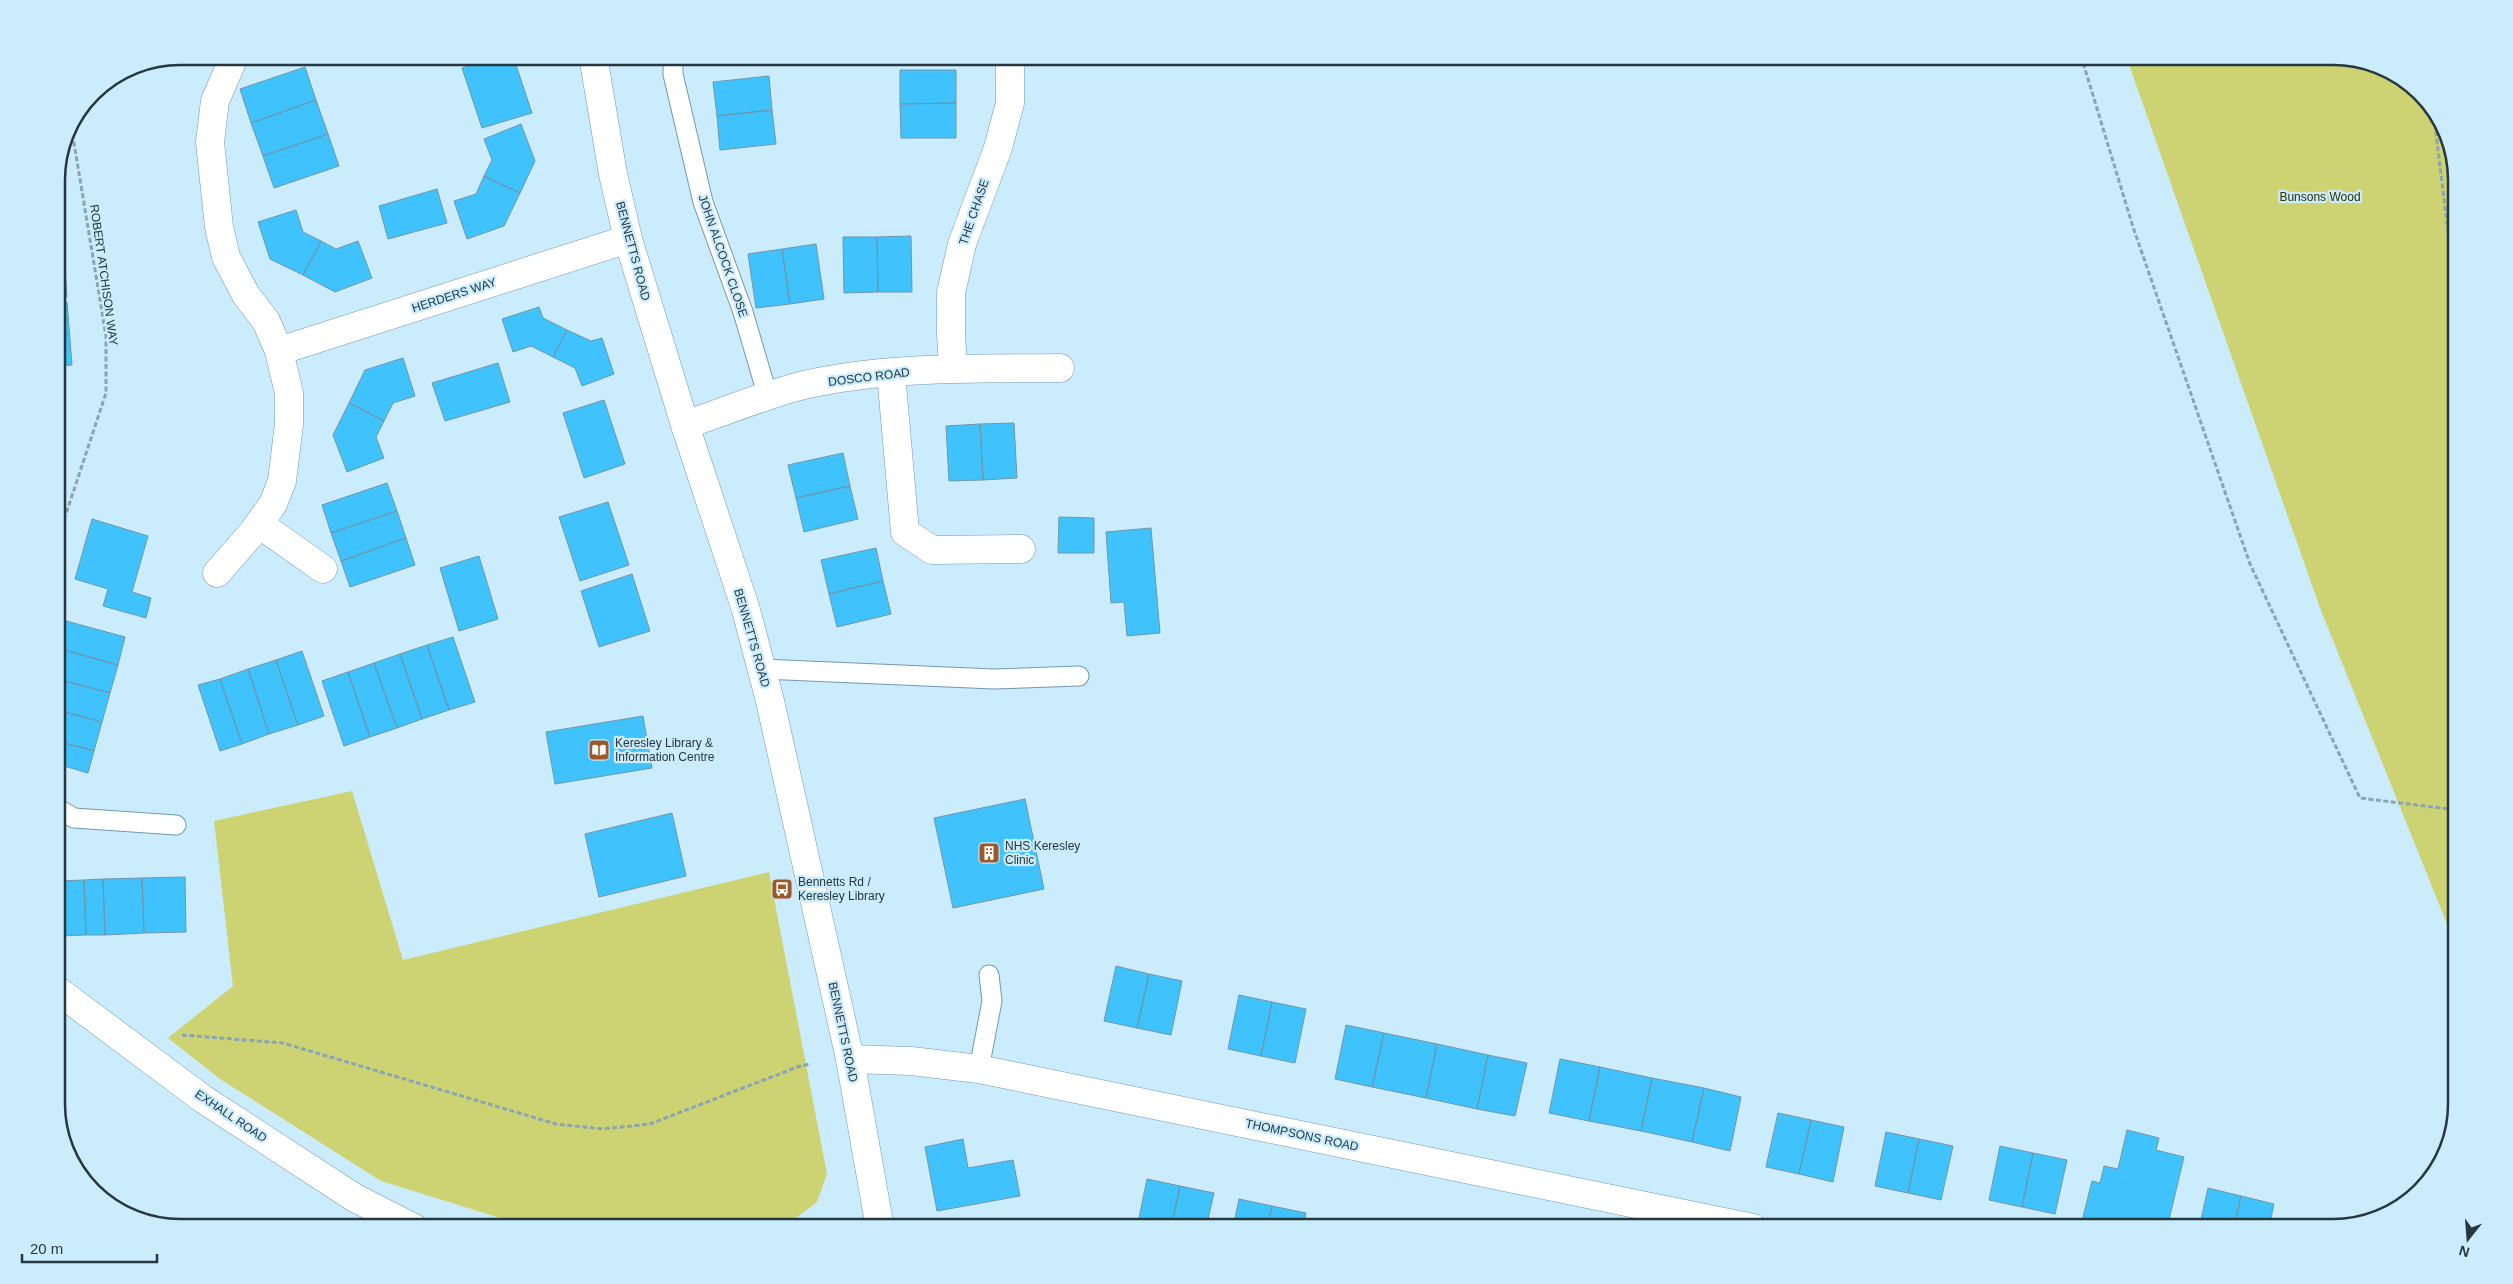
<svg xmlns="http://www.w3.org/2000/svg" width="2513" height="1284" font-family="Helvetica,sans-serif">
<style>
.green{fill:#cdd373}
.building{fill:#40c3fc;stroke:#6f96aa}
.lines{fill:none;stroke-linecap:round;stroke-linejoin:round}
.service-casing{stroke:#7299ad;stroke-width:21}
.minor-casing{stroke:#7299ad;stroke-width:29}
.tertiary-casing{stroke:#7299ad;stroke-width:29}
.path{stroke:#8aa4b1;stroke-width:3;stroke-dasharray:5 2.5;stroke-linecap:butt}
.service{stroke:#fff;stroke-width:19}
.minor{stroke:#fff;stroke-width:28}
.tertiary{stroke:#fff;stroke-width:28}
.labels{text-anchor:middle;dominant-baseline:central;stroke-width:4.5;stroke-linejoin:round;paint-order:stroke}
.park-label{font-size:12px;fill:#2e3000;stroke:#cbecfd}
.street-label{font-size:12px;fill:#27373f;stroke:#cbecfd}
.poi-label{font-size:12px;fill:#27373f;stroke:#cbecfd;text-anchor:start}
.rim{fill:none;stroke:#27373f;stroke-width:2.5}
</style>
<rect width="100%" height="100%" fill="#cbecfd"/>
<path class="green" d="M2126,56H2333L2387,69L2436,111L2456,173L2457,949L2320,608Z
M352,791L403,960L769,872L827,1174L817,1202L789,1223L742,1228H533L381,1181L220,1079L168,1038L233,986L214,821Z"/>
<path class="building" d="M468,56H487L471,62Z
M503,56H513L532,113L482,128L462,68Z
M305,67L316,100L251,123L240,89Z
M900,70H956V103L900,104Z
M769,76L772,110L717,116L713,82Z
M316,100L328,134L263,156L251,123Z
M956,103V138H901L900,104Z
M772,110L776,144L720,150L717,116Z
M521,124L535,161L520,193L484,176L492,160L484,139Z
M328,134L339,166L274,188L263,156Z
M484,176L520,193L504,226L467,239L454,201L476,194Z
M437,189L447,223L388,239L379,206Z
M296,210L303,232L321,241L303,275L270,259L258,222Z
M63,236L67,297H57V237Z
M911,236L912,292H878L877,237Z
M843,237H877L878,292L844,293Z
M321,241L336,249L358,241L372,278L335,292L303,275Z
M816,244L824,299L790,304L782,249Z
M782,249L790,304L756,308L748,254Z
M57,302H67L72,365L57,366Z
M539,307L543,318L567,330L553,357L531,346L513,352L502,319Z
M567,330L591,341L602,338L614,374L582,386L575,368L553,357Z
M403,358L415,396L393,403L384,421L349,403L365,370Z
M498,363L510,402L445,421L432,383Z
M604,400L625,464L584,478L563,413Z
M349,403L384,421L376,437L384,458L347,472L333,435Z
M1014,423L1017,478L983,480L980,424Z
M980,424L983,480L949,481L946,426Z
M843,453L850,486L796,498L788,465Z
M387,483L397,511L331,533L322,505Z
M850,486L858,519L804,532L796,498Z
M608,502L629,565L580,581L559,517Z
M397,511L406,538L341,561L331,533Z
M1059,517L1094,518V553H1058Z
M92,519L148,536L132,592L151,598L146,618L103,606L108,589L75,579Z
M1151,528L1160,633L1127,636L1124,602L1111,603L1106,532Z
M406,538L415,565L350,587L341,561Z
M876,548L883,581L829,594L821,560Z
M479,556L498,619L459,631L440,568Z
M632,574L650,631L599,647L581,591Z
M883,581L891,614L837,627L829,594Z
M59,619L125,637L118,665L57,648Z
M453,637L475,702L449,710L427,645Z
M427,645L449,710L422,719L400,654Z
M57,648L118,665L110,693L57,679Z
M302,651L324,716L298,725L276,660Z
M400,654L422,719L397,728L374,663Z
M276,660L298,725L269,734L248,669Z
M374,663L397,728L370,737L348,672Z
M248,669L269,734L242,744L220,679Z
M348,672L370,737L344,746L322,681Z
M57,679L110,693L102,722L57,710Z
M220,679L242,744L220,751L198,685Z
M57,710L102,722L94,751L57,741Z
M643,716L652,768L555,784L546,732Z
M57,741L94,751L88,773L57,764Z
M1025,799L1044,889L953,908L934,818Z
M672,813L686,876L599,897L585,834Z
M185,877L186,932L144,933L142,878Z
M142,878L144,933L105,935L103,879Z
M103,879L105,935H86L84,880Z
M84,880L86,935L57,936V881Z
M1116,966L1149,974L1137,1028L1104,1021Z
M1149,974L1182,981L1171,1035L1137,1028Z
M1239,995L1272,1002L1261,1056L1228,1049Z
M1272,1002L1306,1009L1295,1063L1261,1056Z
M1346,1025L1384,1033L1372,1087L1335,1079Z
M1384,1033L1437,1044L1426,1098L1372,1087Z
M1437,1044L1488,1055L1477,1109L1426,1098Z
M1488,1055L1527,1063L1515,1116L1477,1109Z
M1560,1059L1600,1067L1589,1121L1549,1113Z
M1600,1067L1652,1078L1641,1131L1589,1121Z
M1652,1078L1704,1088L1692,1142L1641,1131Z
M1704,1088L1741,1097L1730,1151L1692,1142Z
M1778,1113L1811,1120L1799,1174L1766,1167Z
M1811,1120L1844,1127L1833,1182L1799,1174Z
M2127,1130L2159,1138L2156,1150L2184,1157L2167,1228H2112L2082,1221L2092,1181L2100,1183L2104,1166L2118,1169Z
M1886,1132L1919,1139L1908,1193L1875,1186Z
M963,1139L968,1168L1013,1160L1020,1196L937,1211L925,1147Z
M1919,1139L1953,1146L1941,1200L1908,1193Z
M2000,1146L2033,1153L2022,1207L1989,1200Z
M2033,1153L2067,1160L2055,1214L2022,1207Z
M1147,1179L1180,1186L1171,1228H1137Z
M1180,1186L1214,1193L1206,1228H1171Z
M2208,1188L2241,1196L2234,1228H2199Z
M2241,1196L2274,1204L2269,1228H2234Z
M1239,1199L1272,1206L1267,1228H1233Z
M1272,1206L1306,1213L1303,1228H1267Z"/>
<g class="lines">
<g class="service-casing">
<path id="service" d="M673,56V74L703,202L743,312L768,397
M761,669L994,679L1079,676
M57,808L74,818L176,825
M979,1069L992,1001L989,975"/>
</g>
<g class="minor-casing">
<path id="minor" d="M279,351L628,239
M953,369L951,333V293L962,244L998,148L1010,103V56
M891,373L905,532L932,550L1021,549
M685,425C724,412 764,395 804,385C887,366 975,369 1060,368
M259,524L323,569
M217,573L253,532L273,504L282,481L289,424V393L279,351L266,321L246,295L226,257L219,227L210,142L215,101L231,64
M850,1059L911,1061L979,1069L1753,1228"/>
</g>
<g class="tertiary-casing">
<path id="tertiary" d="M593,56L613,174L628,239L685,425L746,610L770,701L850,1059L880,1228
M57,990L203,1099L355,1198L414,1228"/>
</g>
<path class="path" d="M2081,56L2133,227L2250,564L2360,798L2457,810
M2433,109L2457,305
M57,541L106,393V336L71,125
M182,1035L283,1043L556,1124L603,1129L650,1124L800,1066L811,1064"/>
<use href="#service" class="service"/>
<use href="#minor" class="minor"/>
<use href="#tertiary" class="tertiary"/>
</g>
<defs>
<g id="library-square" transform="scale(1.125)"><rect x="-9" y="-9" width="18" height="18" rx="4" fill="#9c582a" stroke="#cbecfd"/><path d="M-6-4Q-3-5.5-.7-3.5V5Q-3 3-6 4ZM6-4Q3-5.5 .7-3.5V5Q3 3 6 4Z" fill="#fff"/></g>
<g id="building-square" transform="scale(1.125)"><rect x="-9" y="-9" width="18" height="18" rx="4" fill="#9c582a" stroke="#cbecfd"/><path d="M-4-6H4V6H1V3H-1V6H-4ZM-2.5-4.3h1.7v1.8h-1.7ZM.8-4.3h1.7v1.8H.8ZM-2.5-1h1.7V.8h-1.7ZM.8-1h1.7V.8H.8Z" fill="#fff"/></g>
<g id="bus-square" transform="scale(1.125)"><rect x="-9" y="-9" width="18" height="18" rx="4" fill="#9c582a" stroke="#cbecfd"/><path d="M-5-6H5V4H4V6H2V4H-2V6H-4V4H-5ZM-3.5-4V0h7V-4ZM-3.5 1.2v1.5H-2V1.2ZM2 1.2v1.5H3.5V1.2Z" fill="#fff"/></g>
</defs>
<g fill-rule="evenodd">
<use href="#library-square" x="599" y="750"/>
<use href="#building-square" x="989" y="853"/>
<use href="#bus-square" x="782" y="889"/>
</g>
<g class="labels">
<g class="park-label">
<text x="2320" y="197">Bunsons Wood</text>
</g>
<g class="street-label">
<text transform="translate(974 212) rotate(-71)">THE CHASE</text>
<text transform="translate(633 251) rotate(75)">BENNETTS ROAD</text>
<text transform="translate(723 256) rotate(71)">JOHN ALCOCK CLOSE</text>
<text transform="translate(104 275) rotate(82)">ROBERT ATCHISON WAY</text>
<text transform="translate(454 295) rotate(-18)">HERDERS WAY</text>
<text transform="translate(869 377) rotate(-7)">DOSCO ROAD</text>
<text transform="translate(752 638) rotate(74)">BENNETTS ROAD</text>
<text transform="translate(843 1032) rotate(78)">BENNETTS ROAD</text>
<text transform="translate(231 1116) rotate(34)">EXHALL ROAD</text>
<text transform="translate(1302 1135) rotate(12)">THOMPSONS ROAD</text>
</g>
<g class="poi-label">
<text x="615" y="743">Keresley Library &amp;<tspan x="615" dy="14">Information Centre</tspan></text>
<text x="1005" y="846">NHS Keresley<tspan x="1005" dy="14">Clinic</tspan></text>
<text x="798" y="882">Bennetts Rd /<tspan x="798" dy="14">Keresley Library</tspan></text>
</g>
</g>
<path d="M0 0H2513V1284H0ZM180 65H2333A115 115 0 0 1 2448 180V1104A115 115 0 0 1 2333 1219H180A115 115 0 0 1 65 1104V180A115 115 0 0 1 180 65Z" fill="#cbecfd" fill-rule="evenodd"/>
<path class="rim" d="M180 65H2333A115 115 0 0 1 2448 180V1104A115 115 0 0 1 2333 1219H180A115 115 0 0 1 65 1104V180A115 115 0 0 1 180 65Z"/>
<g transform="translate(2468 1239) rotate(197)" stroke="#cbecfd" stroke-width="4" paint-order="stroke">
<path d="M0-4L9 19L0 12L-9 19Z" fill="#27373f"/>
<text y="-8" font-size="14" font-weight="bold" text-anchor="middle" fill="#27373f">N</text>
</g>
<path d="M22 1254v8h135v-8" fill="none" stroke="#27373f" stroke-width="2.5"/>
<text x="30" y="1254" font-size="15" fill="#27373f" stroke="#cbecfd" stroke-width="4" paint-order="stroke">20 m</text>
</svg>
